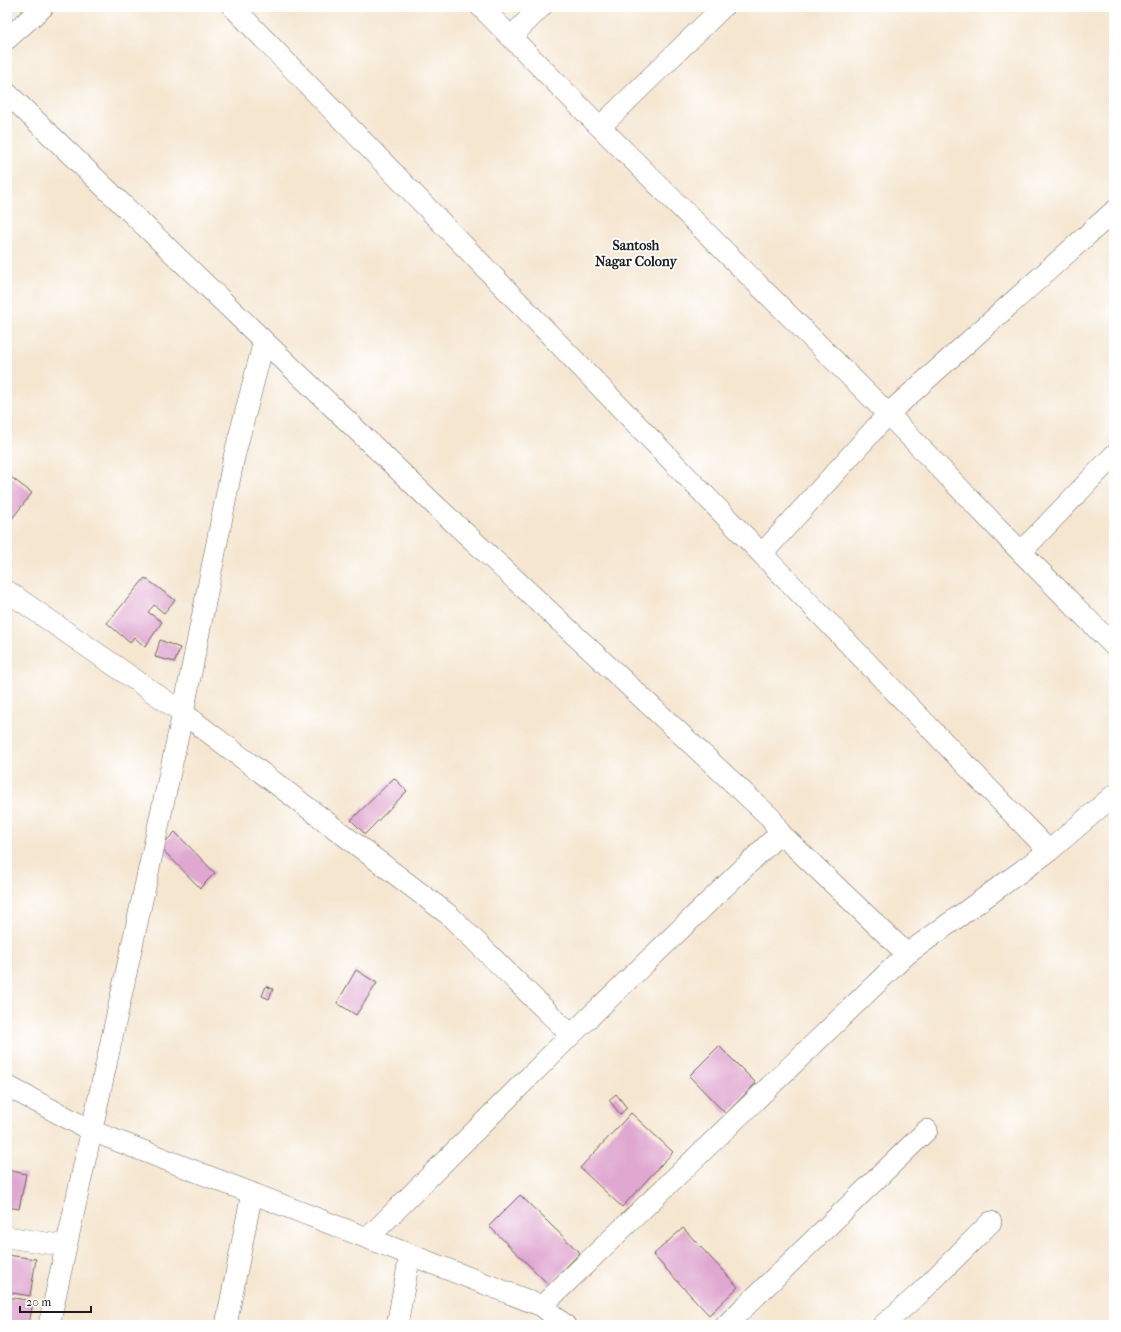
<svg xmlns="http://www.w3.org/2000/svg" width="1121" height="1332" font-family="'IM FELL French Canon',serif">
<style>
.building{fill:#e0a7d0}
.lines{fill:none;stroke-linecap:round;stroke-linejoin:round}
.minor-casing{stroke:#68635b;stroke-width:22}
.minor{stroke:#fff;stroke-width:21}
.labels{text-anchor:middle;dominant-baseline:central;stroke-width:3.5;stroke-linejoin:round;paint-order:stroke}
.neighbourhood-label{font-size:14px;font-weight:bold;fill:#1c1c1c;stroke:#fff}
</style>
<rect width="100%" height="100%" fill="#fff"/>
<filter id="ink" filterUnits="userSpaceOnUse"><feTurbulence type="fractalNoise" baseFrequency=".025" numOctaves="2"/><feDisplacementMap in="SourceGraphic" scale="8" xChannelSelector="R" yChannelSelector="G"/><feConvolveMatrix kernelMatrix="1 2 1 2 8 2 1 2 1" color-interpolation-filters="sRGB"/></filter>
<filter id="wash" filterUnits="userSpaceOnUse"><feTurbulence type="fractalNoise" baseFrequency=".012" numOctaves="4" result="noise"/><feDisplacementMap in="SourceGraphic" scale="16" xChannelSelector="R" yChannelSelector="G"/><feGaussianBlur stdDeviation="0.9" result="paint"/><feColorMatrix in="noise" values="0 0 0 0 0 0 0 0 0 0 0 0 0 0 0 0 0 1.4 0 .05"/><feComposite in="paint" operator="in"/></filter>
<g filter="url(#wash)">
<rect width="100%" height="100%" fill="#f5e6d0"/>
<g id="blocks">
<path class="building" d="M7,474L32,493L7,525Z
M145,578L175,600L164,613L154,605L148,612L162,622L145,647L134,637L130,643L107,623Z
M160,640L180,648L175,662L155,657Z
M394,778L407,791L365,834L351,820Z
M175,832L215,873L200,888L160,847Z
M356,970L377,983L356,1015L337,1003Z
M266,986L273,989L269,999L262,996Z
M719,1046L756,1083L726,1114L689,1076Z
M616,1094L627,1108L620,1114L609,1100Z
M631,1113L673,1152L622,1207L580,1168Z
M7,1170L26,1174L19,1209L7,1207Z
M520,1195L580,1253L549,1285L489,1226Z
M683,1228L738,1287L709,1315L653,1255Z
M7,1255L36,1259L30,1296L7,1292Z
M7,1297L33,1301L29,1325H7Z"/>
</g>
</g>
<g filter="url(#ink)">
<use href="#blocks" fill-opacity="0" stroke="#68635b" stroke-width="1"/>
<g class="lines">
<g class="minor-casing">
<path id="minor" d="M481,7L600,127L888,414L1021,552L1114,646
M511,37L541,7
M7,39L43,7
M7,93L264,341L234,457L183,713L449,915L571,1035
M600,127L723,7
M264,341L436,506L771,818L780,833L907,954
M1021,552L1114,455
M762,554L888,414L1114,211
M7,591L183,713L49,1325
M1049,851L1114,795
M7,1086L92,1131L542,1306L907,954L1049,851L233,7
M7,1237L66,1246
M368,1238L571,1035L780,833
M542,1306L565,1325
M226,1325L252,1193
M397,1325L410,1255
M726,1325L927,1130
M883,1325L919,1294L991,1222"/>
</g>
<use href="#minor" class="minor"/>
</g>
</g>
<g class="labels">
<g class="neighbourhood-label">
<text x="636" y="245">Santosh<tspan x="636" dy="16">Nagar Colony</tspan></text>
</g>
</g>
<rect width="1121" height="1332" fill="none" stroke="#fff" stroke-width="24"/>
<path d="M20 1306v6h71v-6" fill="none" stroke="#1c1c1c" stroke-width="2"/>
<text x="26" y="1306" font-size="12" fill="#1c1c1c" stroke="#ffffff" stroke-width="3" paint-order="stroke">20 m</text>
</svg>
